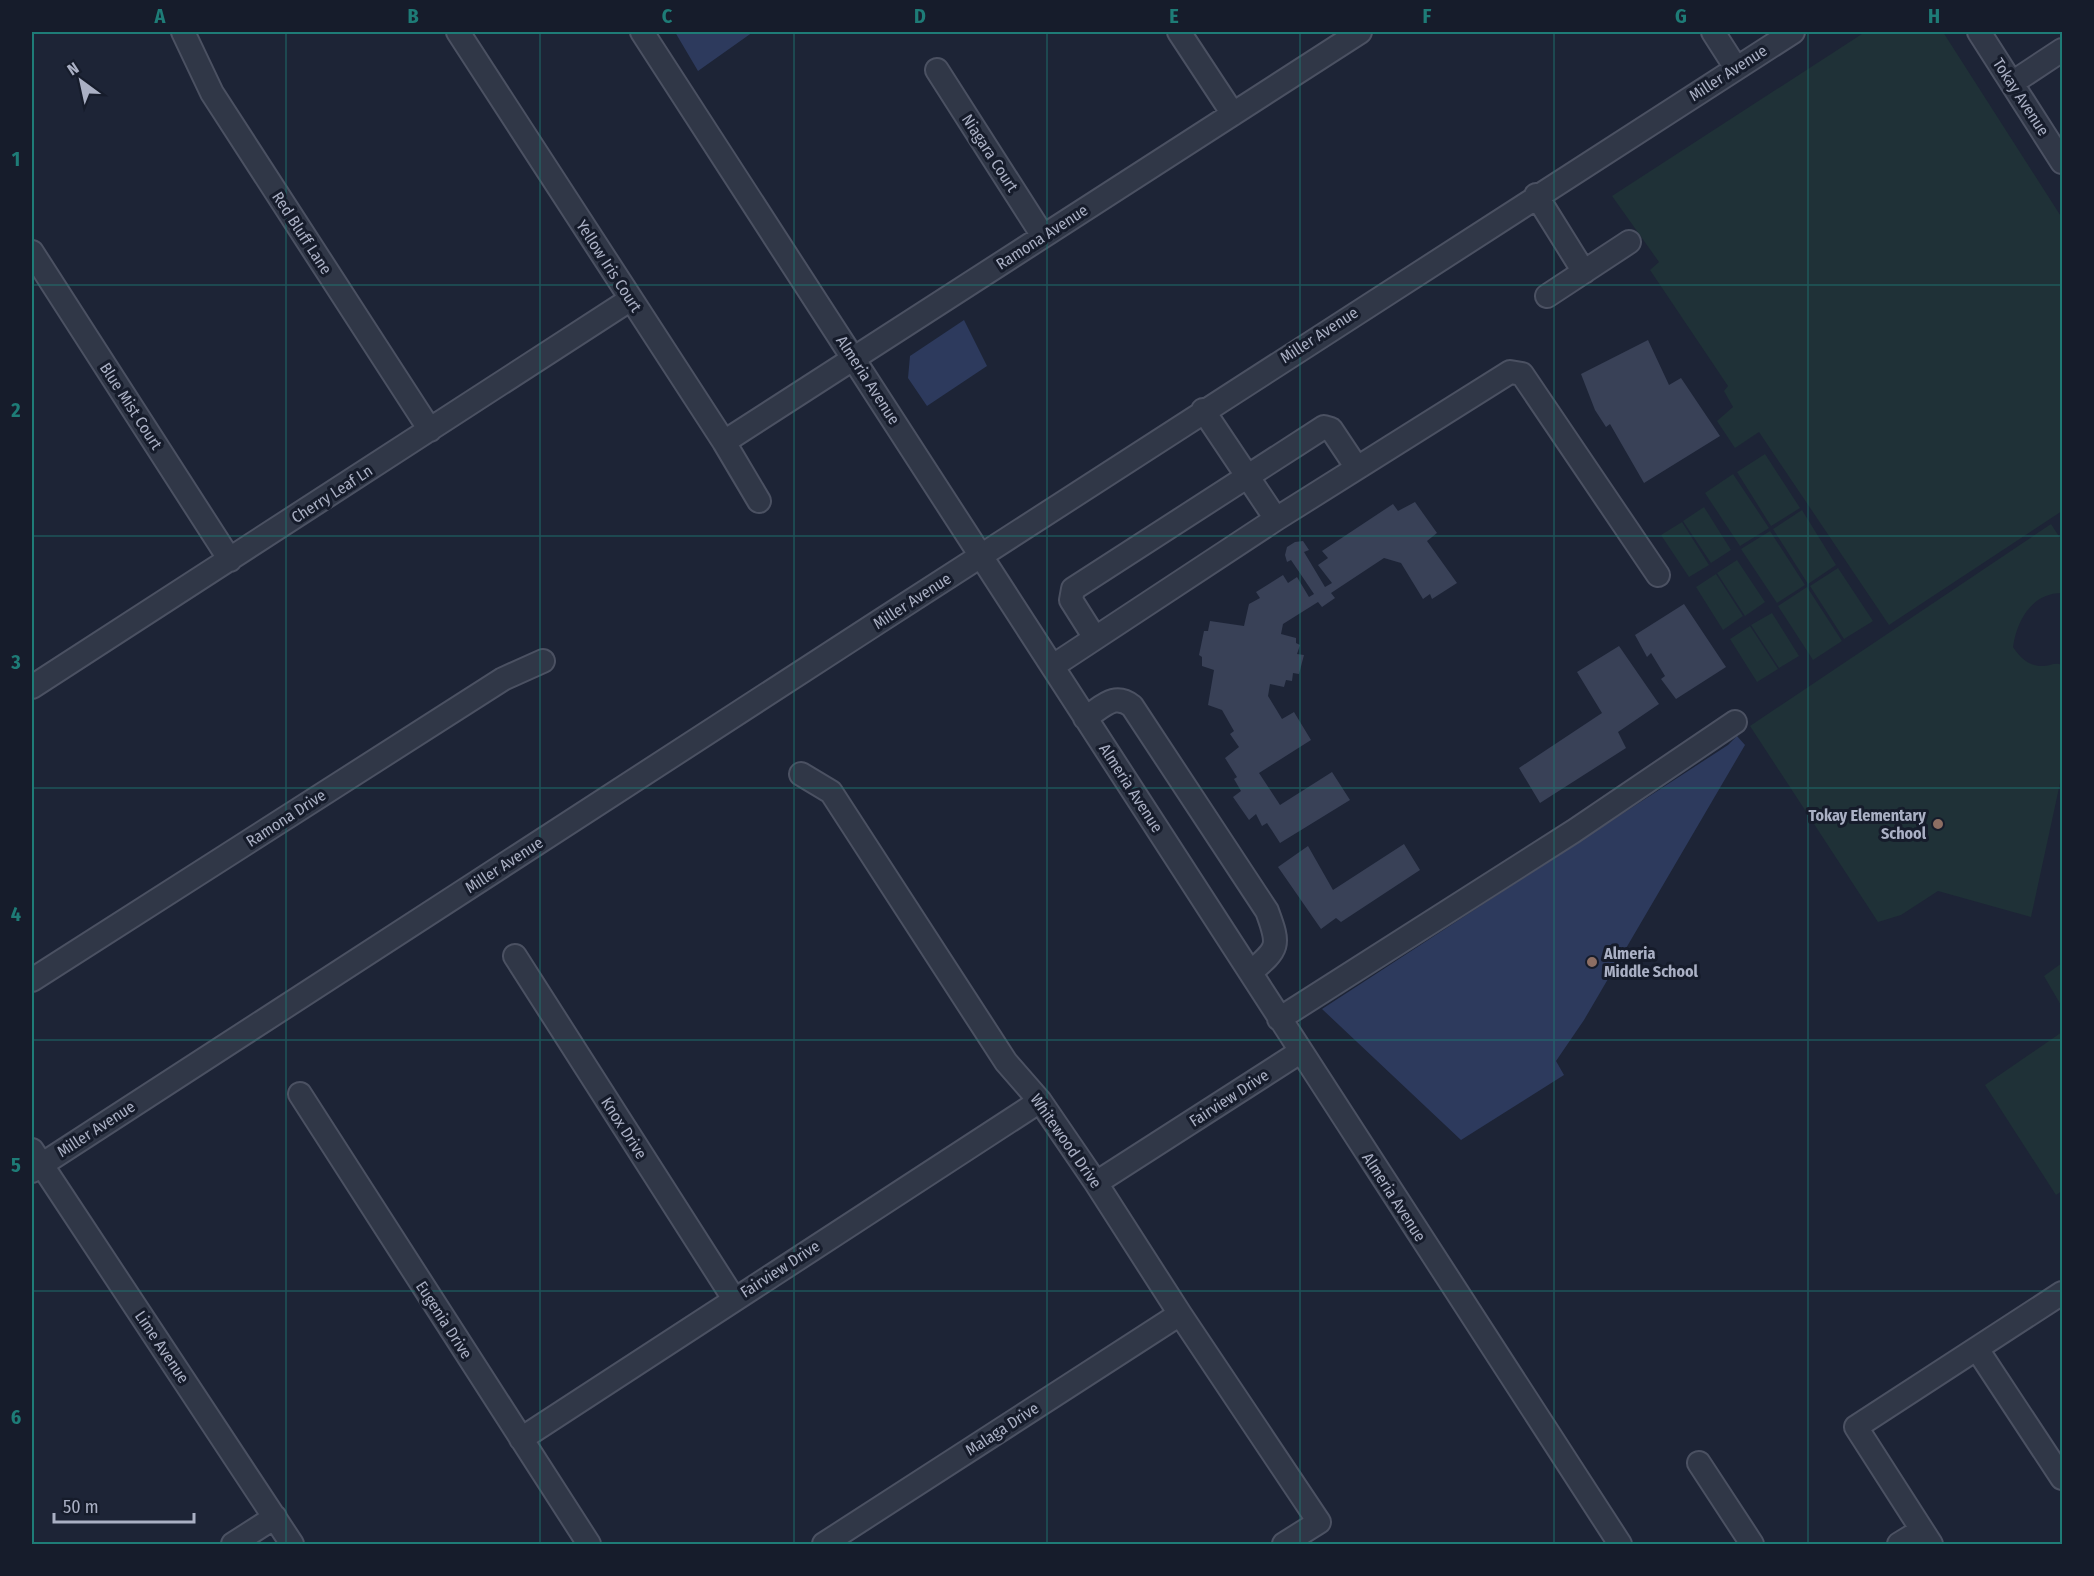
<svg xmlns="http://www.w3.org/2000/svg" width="2094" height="1576" font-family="'Fira Sans Condensed',sans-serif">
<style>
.green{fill:#1f3137}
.water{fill:#2d3a5d}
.building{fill:#394157}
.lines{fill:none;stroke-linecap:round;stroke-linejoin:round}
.minor-casing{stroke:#4b5162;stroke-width:26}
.minor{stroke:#303747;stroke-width:22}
.grid{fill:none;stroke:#1e7c77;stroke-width:1.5;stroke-opacity:0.55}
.education-dot{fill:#8d6e63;stroke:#161c2b;stroke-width:2}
.labels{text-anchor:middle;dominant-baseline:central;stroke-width:6;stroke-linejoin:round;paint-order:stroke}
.street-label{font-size:16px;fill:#aab0c4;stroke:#161c2b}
.poi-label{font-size:16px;font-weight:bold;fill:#aab0c4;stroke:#161c2b;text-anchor:end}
.neatline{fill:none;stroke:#1e7c77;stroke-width:2}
.grid-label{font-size:20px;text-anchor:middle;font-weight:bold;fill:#1e7c77}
</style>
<rect width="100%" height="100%" fill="#1d2436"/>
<path class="green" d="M1865,32H1943L2062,218V511L1889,625L1759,432L1735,448L1717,421L1733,407L1724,391L1728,386L1650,270L1659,262L1612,196Z
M1765,454L1800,508L1771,526L1737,472Z
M1733,474L1769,528L1740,546L1705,493Z
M1704,507L1731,550L1711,563L1683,521Z
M1802,510L1836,565L1808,584L1773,529Z
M1682,522L1709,565L1689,577L1661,535Z
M2051,524L2062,541V593C2032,593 2017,620 2013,647C2020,658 2030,667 2044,666C2052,665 2055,662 2062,665V774L2031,917L1938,891L1901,915L1878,922L1750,726Z
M1770,531L1805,585L1777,603L1741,549Z
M1737,560L1765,602L1745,616L1717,573Z
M1838,568L1873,621L1844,639L1810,586Z
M1716,574L1743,616L1723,630L1696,587Z
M1807,587L1842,641L1813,660L1778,606Z
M1772,613L1799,656L1779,668L1751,625Z
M1750,626L1778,669L1757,682L1730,639Z
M2062,963V1007L2044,976Z
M2062,1032V1191L2056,1195L1985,1085Z"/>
<path class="water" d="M675,32H753L698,71Z
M964,320L987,366L927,406L908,378L910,356Z
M1737,736L1745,745L1584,1020L1556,1061L1564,1075L1461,1140L1322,1009L1728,745Z"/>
<path class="building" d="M1648,340L1669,385L1681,378L1720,436L1644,483L1610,424L1606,427L1595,410L1581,374Z
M1415,502L1437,533L1427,541L1457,583L1432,599L1430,594L1423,599L1401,563L1384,558L1331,593L1335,598L1322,607L1318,602L1283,624L1281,634L1296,638V643L1300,645L1297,654L1304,655L1299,674L1293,673L1292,681L1286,680L1284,687L1270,684L1268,696L1282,719L1294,712L1311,740L1259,773L1280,805L1332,772L1350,800L1280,843L1267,823L1262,826L1256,814L1249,820L1233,797L1241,791L1234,779L1237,777L1225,758L1239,747L1230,734L1234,731L1222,710L1208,705L1214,670L1202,666V657L1199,655L1204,631H1208L1210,621L1244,626L1249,604L1260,598L1256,592L1283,575L1288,583L1297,577L1309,597L1314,594L1291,560L1287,562L1285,555L1287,547L1295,542L1303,541L1309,550L1304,552L1325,587L1332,583L1318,565L1328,558L1322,551L1393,504L1398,511Z
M1684,604L1726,667L1676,699L1661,679L1665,676L1651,653L1647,657L1635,635Z
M1619,646L1659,704L1618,732L1626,748L1540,803L1519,768L1602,713L1577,672Z
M1404,844L1420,870L1341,922L1336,918L1321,929L1278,867L1308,846L1333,890Z"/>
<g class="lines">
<g class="minor-casing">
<path id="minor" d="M183,32L212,93L430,430
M458,32L724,442L759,501
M642,32L1620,1544
M1179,32L1233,114
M1713,32L1736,68
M1979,32L2062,162
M937,70L1043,236
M2012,83L2062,50
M1536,195L1584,272
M32,252L230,560
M1547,296L1629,242
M1203,410L1276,519
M724,442L1360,32
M1095,638L1071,600L1073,589L1324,427L1331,429L1357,468
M1053,666L1276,519L1510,372L1522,374L1658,575
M32,687L631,299
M1085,718C1103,707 1114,692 1132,706L1267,911C1280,946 1279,948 1251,972
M801,774L831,792L1006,1062L1040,1101L1096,1183L1180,1314L1319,1522L1284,1544
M515,956L734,1299
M32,980L503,679L543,661
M1279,1019L1574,831L1735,722
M300,1094L589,1544
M32,1150L292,1544
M32,1171C619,791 1204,409 1793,32
M1096,1183L1300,1052
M1977,1349L2062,1478
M521,1439L1040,1101
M1699,1463L1752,1544
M233,1544L275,1517
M824,1544L1180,1314
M1899,1544L1922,1530
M1931,1544L1856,1427L2062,1293"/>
</g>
<use href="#minor" class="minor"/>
</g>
<path class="grid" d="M286,32V1544M540,32V1544M794,32V1544M1047,32V1544M1300,32V1544M1554,32V1544M1808,32V1544M32,285H2062M32,536H2062M32,788H2062M32,1040H2062M32,1291H2062"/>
<g class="education-dot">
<circle cx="1938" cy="824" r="6"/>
<circle cx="1592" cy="962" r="6"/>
</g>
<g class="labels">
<g class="street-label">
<text transform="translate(1728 73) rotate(-33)">Miller Avenue</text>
<text transform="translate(2021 97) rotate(57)">Tokay Avenue</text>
<text transform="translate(990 153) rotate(57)">Niagara Court</text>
<text transform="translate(302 233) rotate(57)">Red Bluff Lane</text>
<text transform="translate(1042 237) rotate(-33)">Ramona Avenue</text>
<text transform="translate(609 266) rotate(57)">Yellow Iris Court</text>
<text transform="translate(1319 335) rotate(-33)">Miller Avenue</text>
<text transform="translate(868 380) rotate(57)">Almeria Avenue</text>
<text transform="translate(131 406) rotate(57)">Blue Mist Court</text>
<text transform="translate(332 494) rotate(-33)">Cherry Leaf Ln</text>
<text transform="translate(912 601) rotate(-33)">Miller Avenue</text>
<text transform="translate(1131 788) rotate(57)">Almeria Avenue</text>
<text transform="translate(286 818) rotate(-33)">Ramona Drive</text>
<text transform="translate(504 865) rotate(-33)">Miller Avenue</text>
<text transform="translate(1229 1098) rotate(-33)">Fairview Drive</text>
<text transform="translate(624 1128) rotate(57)">Knox Drive</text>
<text transform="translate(96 1129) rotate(-33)">Miller Avenue</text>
<text transform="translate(1066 1141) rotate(55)">Whitewood Drive</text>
<text transform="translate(1394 1197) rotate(57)">Almeria Avenue</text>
<text transform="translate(780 1269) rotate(-33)">Fairview Drive</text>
<text transform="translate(444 1320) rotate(57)">Eugenia Drive</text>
<text transform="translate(162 1347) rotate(56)">Lime Avenue</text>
<text transform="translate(1002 1429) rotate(-33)">Malaga Drive</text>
</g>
<g class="poi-label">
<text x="1926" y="815">Tokay Elementary<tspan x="1926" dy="18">School</tspan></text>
<text x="1604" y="953" text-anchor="start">Almeria<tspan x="1604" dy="18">Middle School</tspan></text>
</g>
</g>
<rect width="2094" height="1576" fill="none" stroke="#161c2b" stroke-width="66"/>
<g transform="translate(81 81) rotate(327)" stroke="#161c2b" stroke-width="4.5" paint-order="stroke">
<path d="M0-4.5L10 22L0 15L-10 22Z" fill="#aab0c4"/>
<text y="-9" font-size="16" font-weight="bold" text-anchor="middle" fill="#aab0c4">N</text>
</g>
<path d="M54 1513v9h140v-9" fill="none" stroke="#aab0c4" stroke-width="3"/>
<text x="63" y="1513" font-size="18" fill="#aab0c4" stroke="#161c2b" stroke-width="4.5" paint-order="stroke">50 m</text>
<rect x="33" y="33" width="2028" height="1510" class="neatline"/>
<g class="grid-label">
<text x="160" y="23">A</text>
<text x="413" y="23">B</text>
<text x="667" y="23">C</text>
<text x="920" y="23">D</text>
<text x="1174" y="23">E</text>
<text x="1427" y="23">F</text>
<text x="1681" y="23">G</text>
<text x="1934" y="23">H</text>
<text x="16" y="166">1</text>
<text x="16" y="417">2</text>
<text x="16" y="669">3</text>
<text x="16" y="921">4</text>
<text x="16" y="1172">5</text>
<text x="16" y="1424">6</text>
</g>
</svg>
